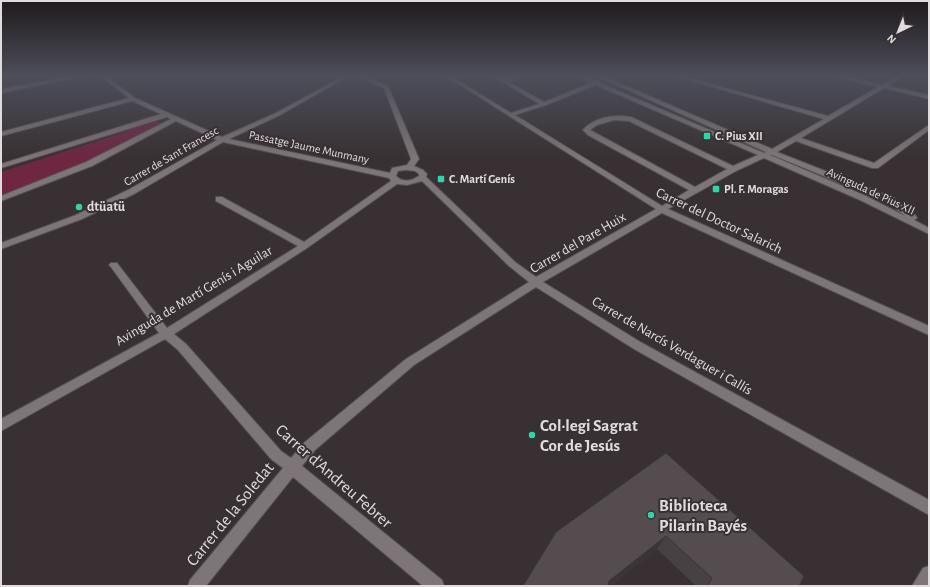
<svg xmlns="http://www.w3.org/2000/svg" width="930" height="587" font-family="'Alegreya Sans',sans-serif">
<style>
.green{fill:#6e2641}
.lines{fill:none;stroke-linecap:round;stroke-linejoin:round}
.minor-casing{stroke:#554f50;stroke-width:2}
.minor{fill:#7d7577;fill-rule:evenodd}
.wall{fill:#484143}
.shaded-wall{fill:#3b3537}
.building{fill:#544c4e;stroke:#3b3537}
.poi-dot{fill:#31d4a9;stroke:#383032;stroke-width:1.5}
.labels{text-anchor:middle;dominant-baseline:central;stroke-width:4;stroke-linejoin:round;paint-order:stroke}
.far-poi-label{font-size:12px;font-weight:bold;fill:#e0dbdc;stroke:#383032;text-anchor:start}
.far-street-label{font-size:12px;fill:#e0dbdc;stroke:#383032}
.poi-label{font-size:14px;font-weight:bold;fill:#e0dbdc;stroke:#383032;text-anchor:start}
.street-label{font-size:14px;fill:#e0dbdc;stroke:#383032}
.near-poi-label{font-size:17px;font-weight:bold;fill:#e0dbdc;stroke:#383032;text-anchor:start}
.near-street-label{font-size:17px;fill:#e0dbdc;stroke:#383032}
</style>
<rect width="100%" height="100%" fill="#383032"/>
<path class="green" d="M154,119L164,125L86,162L1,195V172L128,131L125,128Z"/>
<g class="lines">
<g class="minor-casing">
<path id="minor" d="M74,76H84L1,93V89Z
M100,76H106L135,98L222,137L276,113L344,76H349L280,115L229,139L390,173L392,168L407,165L411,159L384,88L357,76H364L388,86L419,159L414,166L423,170L427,174L426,177L515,262L536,277L656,209L446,76H451L511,113L539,104L493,76H498L505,79L516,76H522L509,82L544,102L591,83L577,76C586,75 592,80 600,81V83L764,153L766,152L596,76H603L772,149L824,119L674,76H681L828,116L878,87L835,77V76H843L882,85L898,76H903L888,86L929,95V99L884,88L801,138L874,163L929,125V130L878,168H872L796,141L777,152L894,198L916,216L917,218L914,220L929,228V234L860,200L764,158L736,171L668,209L929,326V335L662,213L543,282L642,343L929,500V515L634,349L536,287L414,365L315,450L302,466L442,580L444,586H423L293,477L206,586H188L190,580L283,468L271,459L178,350L165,339L1,431V419L159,333L111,267L109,265L111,263H117L167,328L298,246L216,201V197H222L304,242L391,181L389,178L223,142L134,194L82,219L1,249V243L76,215L128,190L217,140L176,121L92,166L1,201V196L86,162L171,119L167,117L1,168V164L161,114L132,101L1,136V132L129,98ZM596,85L758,155L733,166L631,117C615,114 594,117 583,130L588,135L689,190L662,206L515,115L546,105ZM614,120L629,121L727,169L695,187L590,130L597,125ZM770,155H772L888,202L905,216L866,196ZM406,170L415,171L419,174V176C411,181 403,183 396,176L398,171ZM422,181L509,266L529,282L406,359L305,442L291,458L281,451L186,344L174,334L307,248L397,184L407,185Z
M929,566V586H912L923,568Z"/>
</g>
<use href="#minor" class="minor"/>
</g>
<path class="wall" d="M666,453L799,586H696L657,549L611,586H523Z"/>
<path class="shaded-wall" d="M666,536L657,549L611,586H607L609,581Z"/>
<path class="building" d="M666,453L804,576L799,586H708L712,578L666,536L609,581L608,586H523L556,532Z"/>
<linearGradient id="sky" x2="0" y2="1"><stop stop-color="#1f1a1c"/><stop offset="0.48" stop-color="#4d4e5a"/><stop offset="1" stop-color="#4d4e5a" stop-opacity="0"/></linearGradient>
<rect width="930" height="158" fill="url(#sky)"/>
<g class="poi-dot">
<rect x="703" y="132" width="8" height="8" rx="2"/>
<rect x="437" y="175" width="8" height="8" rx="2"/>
<rect x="712" y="185" width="8" height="8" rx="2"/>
<circle cx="79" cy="207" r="4"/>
<circle cx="532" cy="435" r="4"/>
<circle cx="651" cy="515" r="4"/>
</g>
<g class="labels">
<g class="far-poi-label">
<text x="715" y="136">C. Pius XII</text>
<text x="449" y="179">C. Martí Genís</text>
<text x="724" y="189">Pl. F. Moragas</text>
</g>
<g class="far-street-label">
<text transform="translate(309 147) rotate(12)">Passatge Jaume Munmany</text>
<text transform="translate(171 156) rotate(-30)">Carrer de Sant Francesc</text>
<text transform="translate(871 191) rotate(25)">Avinguda de Pius XII</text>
</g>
<g class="poi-label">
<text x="87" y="207">dtüatü</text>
</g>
<g class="street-label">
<text transform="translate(719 221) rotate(25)">Carrer del Doctor Salarich</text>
<text transform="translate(578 243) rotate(-30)">Carrer del Pare Huix</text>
<text transform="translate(194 296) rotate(-31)">Avinguda de Martí Genís i Aguilar</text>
<text transform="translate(672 346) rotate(30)">Carrer de Narcís Verdaguer i Callís</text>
</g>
<g class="near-poi-label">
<text x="540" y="425">Col·legi Sagrat<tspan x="540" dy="20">Cor de Jesús</tspan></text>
<text x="659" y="505">Biblioteca<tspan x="659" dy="20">Pilarin Bayés</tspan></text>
</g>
<g class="near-street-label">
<text transform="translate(334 476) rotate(41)">Carrer d'Andreu Febrer</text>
<text transform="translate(230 514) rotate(-51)">Carrer de la Soledat</text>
</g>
</g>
<rect width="930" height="587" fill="none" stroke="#e0dbdc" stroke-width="4"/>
<g transform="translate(898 32) rotate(223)" stroke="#383032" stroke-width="3" paint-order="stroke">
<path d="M0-3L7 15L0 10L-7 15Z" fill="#e0dbdc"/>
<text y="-6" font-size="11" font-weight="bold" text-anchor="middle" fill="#e0dbdc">N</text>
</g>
</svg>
